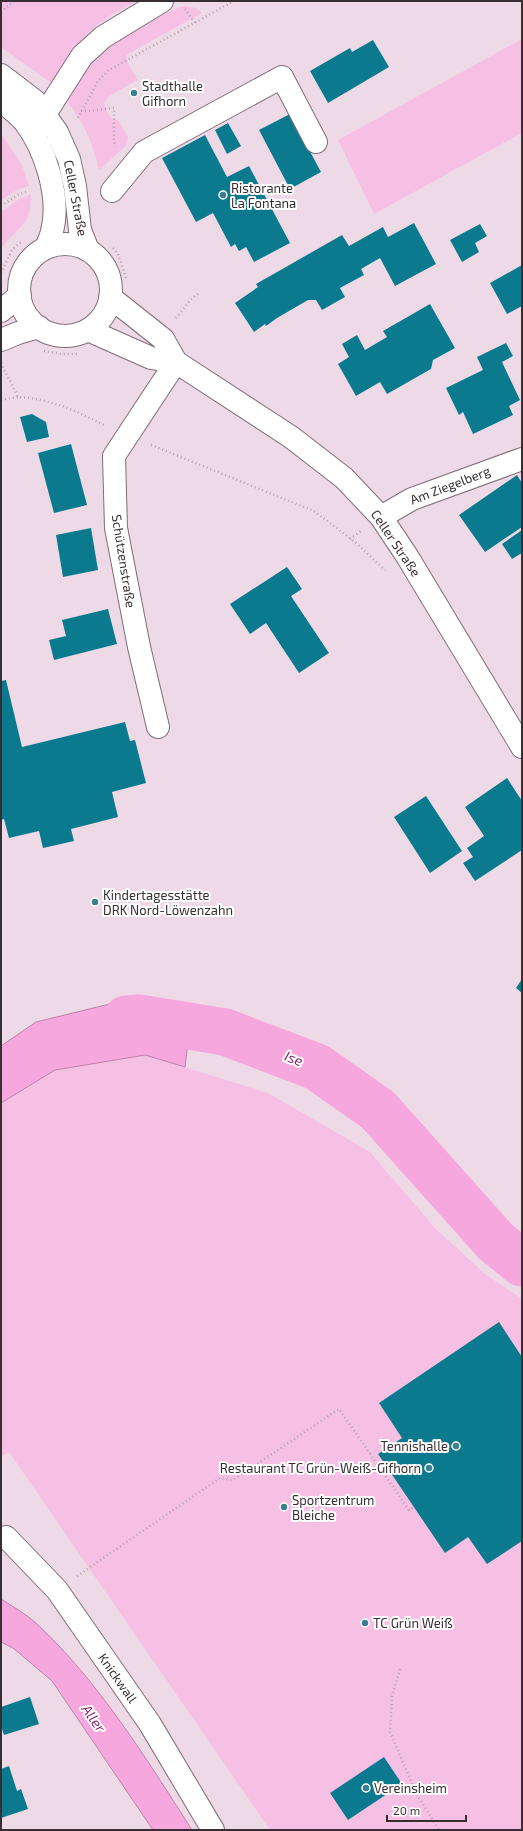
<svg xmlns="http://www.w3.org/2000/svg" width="523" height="1831" font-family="'Exo 2',sans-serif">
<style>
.green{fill:#f6c0e4}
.water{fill:#f6a7dd;stroke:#bc83aa}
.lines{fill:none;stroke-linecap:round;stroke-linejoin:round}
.river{stroke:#f6a7dd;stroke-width:47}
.building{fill:#0b7a8e}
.minor-casing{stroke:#7f6d79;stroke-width:24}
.path{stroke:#b3a3ad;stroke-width:2.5;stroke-dasharray:1 3;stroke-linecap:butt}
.minor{stroke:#fff;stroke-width:22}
.poi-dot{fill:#3c7f8f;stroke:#fff;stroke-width:1.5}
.labels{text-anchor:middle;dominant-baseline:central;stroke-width:4;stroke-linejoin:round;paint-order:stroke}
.poi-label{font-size:13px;fill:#362e33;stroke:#fff;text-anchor:start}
.street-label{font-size:13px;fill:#362e33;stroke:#fff}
.water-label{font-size:14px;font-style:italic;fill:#80276b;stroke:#fff}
</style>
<rect width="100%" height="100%" fill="#eedae7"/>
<path class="green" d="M1,1H137C128,6 118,11 110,16C84,32 67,58 51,83L1,47Z
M183,6L196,8L202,13L126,55L128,64L138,80L109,96L104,103C106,111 110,120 118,120L128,137L127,145L99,170C93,145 85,123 68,103C71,89 80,71 90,60C103,46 164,13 183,6Z
M522,39V133L374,214L338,140Z
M1,133L22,165L29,186L19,189L1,200Z
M31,195L30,211L26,221L1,248V212L19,199Z
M145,1055L268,1093L370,1152L435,1228L485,1274L522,1299V1830H270L9,1452L1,1457V1103L55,1070Z"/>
<path class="water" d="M122,1001L191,1017L185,1067L145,1055L55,1070L1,1103V1046L36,1022Z
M1,1599C12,1606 26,1614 36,1623C99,1682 146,1758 192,1830H153L52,1681L13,1648L1,1642Z"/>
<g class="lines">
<path class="river" d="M126,1019L139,1018L225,1032L317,1067L378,1110L496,1242L522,1263"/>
</g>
<path class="building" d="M373,40L389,67L328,103L310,71L350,48L352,52Z
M290,114L321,172L290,189L259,130Z
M228,123L241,146L227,154L215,130Z
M205,135L227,177L249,166L290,243L254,262L246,247L239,251L235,244L231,247L213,213L196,222L162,158Z
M414,223L436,264L395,286L380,258L361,269L364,275L340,288L345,297L322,310L316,300H308L277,318L266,326L265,324L254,332L235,303L258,287L256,284L342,235L349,246L383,227L388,237Z
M480,224L487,236L475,243L479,252L462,262L450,240Z
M522,265V306L507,314L490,283Z
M430,304L455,348L433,360L431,369L387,394L380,382L356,396L338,364L349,357L342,344L357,335L365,350L387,337L383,331Z
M506,343L513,356L502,362L520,400L509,406L513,415L473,434L463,412L459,415L446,388L483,370L477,357Z
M32,414L46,422L49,437L27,442L20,417Z
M71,444L87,505L54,513L38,453Z
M517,475L522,483V527L485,552L459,515Z
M91,528L98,570L63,577L56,535Z
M522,530V553L512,559L502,544Z
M287,567L302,589L291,596L329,653L299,673L266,623L250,634L230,604Z
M108,609L117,644L54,660L49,640L66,636L62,620Z
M6,680L22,747L125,722L130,741L135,740L146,783L112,792L118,817L71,829L74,841L43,848L39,831L9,838L4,819L1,820V681Z
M507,778L522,801V850L475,881L463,863L473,857L467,848L484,836L465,807Z
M426,796L462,851L430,873L394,817Z
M522,979V993L516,988Z
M499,1322L522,1357V1541L487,1564L468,1537L445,1553L378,1454L402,1438L379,1403Z
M30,1697L39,1724L4,1735L1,1726V1707Z
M384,1757L402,1784L348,1820L330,1793Z
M9,1766L17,1791L21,1789L28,1809L1,1818V1769Z"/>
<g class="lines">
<g class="minor-casing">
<path id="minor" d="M1,75L35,101L57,132L69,159L75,186L80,230L88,250
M1,100C8,107 17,113 24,121C45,148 61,197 52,231C51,237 48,242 46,248
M45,114L82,56L103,37L162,1
M112,191L144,152L282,77L316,142
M19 290a46 46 0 1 1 92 0a46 46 0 1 1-92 0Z
M110,297L163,339L176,362
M1,311L20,295
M88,330L151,358L176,362L291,437L344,478L381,517L407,556L522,747
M1,340L18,333L39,327
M381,517L412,499L522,459
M158,727L139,647L116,528L114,456L176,362
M6,1537L57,1590L150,1724L213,1830"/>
</g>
<path class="path" d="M185,9L195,23
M1,12L14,1
M81,111H90L114,108V140L115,147
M78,118L98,81L109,70L234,1
M1,206L19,194L29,191
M113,248L118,254L126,278
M1,273L12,250L21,242
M176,318L192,298L200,293
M44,351L61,354H79
M1,363L18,397C52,399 76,411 106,426
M1,400L18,397
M151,445L314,511L355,542L385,570
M350,539L361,531
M77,1576L220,1478L233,1480L339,1409L409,1510L414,1507
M400,1669L392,1696L390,1732L417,1795L439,1830"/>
<use href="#minor" class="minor"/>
</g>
<g class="poi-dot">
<circle cx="134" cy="93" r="4"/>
<circle cx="223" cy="195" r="4"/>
<circle cx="95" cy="902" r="4"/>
<circle cx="456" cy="1446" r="4"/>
<circle cx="429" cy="1468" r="4"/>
<circle cx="284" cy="1507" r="4"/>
<circle cx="365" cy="1623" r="4"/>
<circle cx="366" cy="1788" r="4"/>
</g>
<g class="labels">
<g class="poi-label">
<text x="142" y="86">Stadthalle<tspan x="142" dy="15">Gifhorn</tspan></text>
<text x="231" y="188">Ristorante<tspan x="231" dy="15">La Fontana</tspan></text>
<text x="103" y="895">Kindertagesstätte<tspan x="103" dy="15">DRK Nord-Löwenzahn</tspan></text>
<text x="448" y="1446" text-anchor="end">Tennishalle</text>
<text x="421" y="1468" text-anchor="end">Restaurant TC Grün-Weiß-Gifhorn</text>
<text x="292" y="1500">Sportzentrum<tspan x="292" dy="15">Bleiche</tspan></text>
<text x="373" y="1623">TC Grün Weiß</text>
<text x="374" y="1788">Vereinsheim</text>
</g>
<g class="street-label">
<text transform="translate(76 198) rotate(79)">Celler Straße</text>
<text transform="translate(450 485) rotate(-21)">Am Ziegelberg</text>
<text transform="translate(396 543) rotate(56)">Celler Straße</text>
<text transform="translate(124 561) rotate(81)">Schützenstraße</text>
<text transform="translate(118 1678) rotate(55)">Knickwall</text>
</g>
<g class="water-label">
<text transform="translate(294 1058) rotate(21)">Ise</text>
<text transform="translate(94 1718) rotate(55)">Aller</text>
</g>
</g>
<rect width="523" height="1831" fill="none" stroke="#362e33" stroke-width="4"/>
<path d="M387 1815v6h79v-6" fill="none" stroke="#362e33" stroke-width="2"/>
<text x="393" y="1815" font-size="12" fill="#362e33" stroke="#ffffff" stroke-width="3" paint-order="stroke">20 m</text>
</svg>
